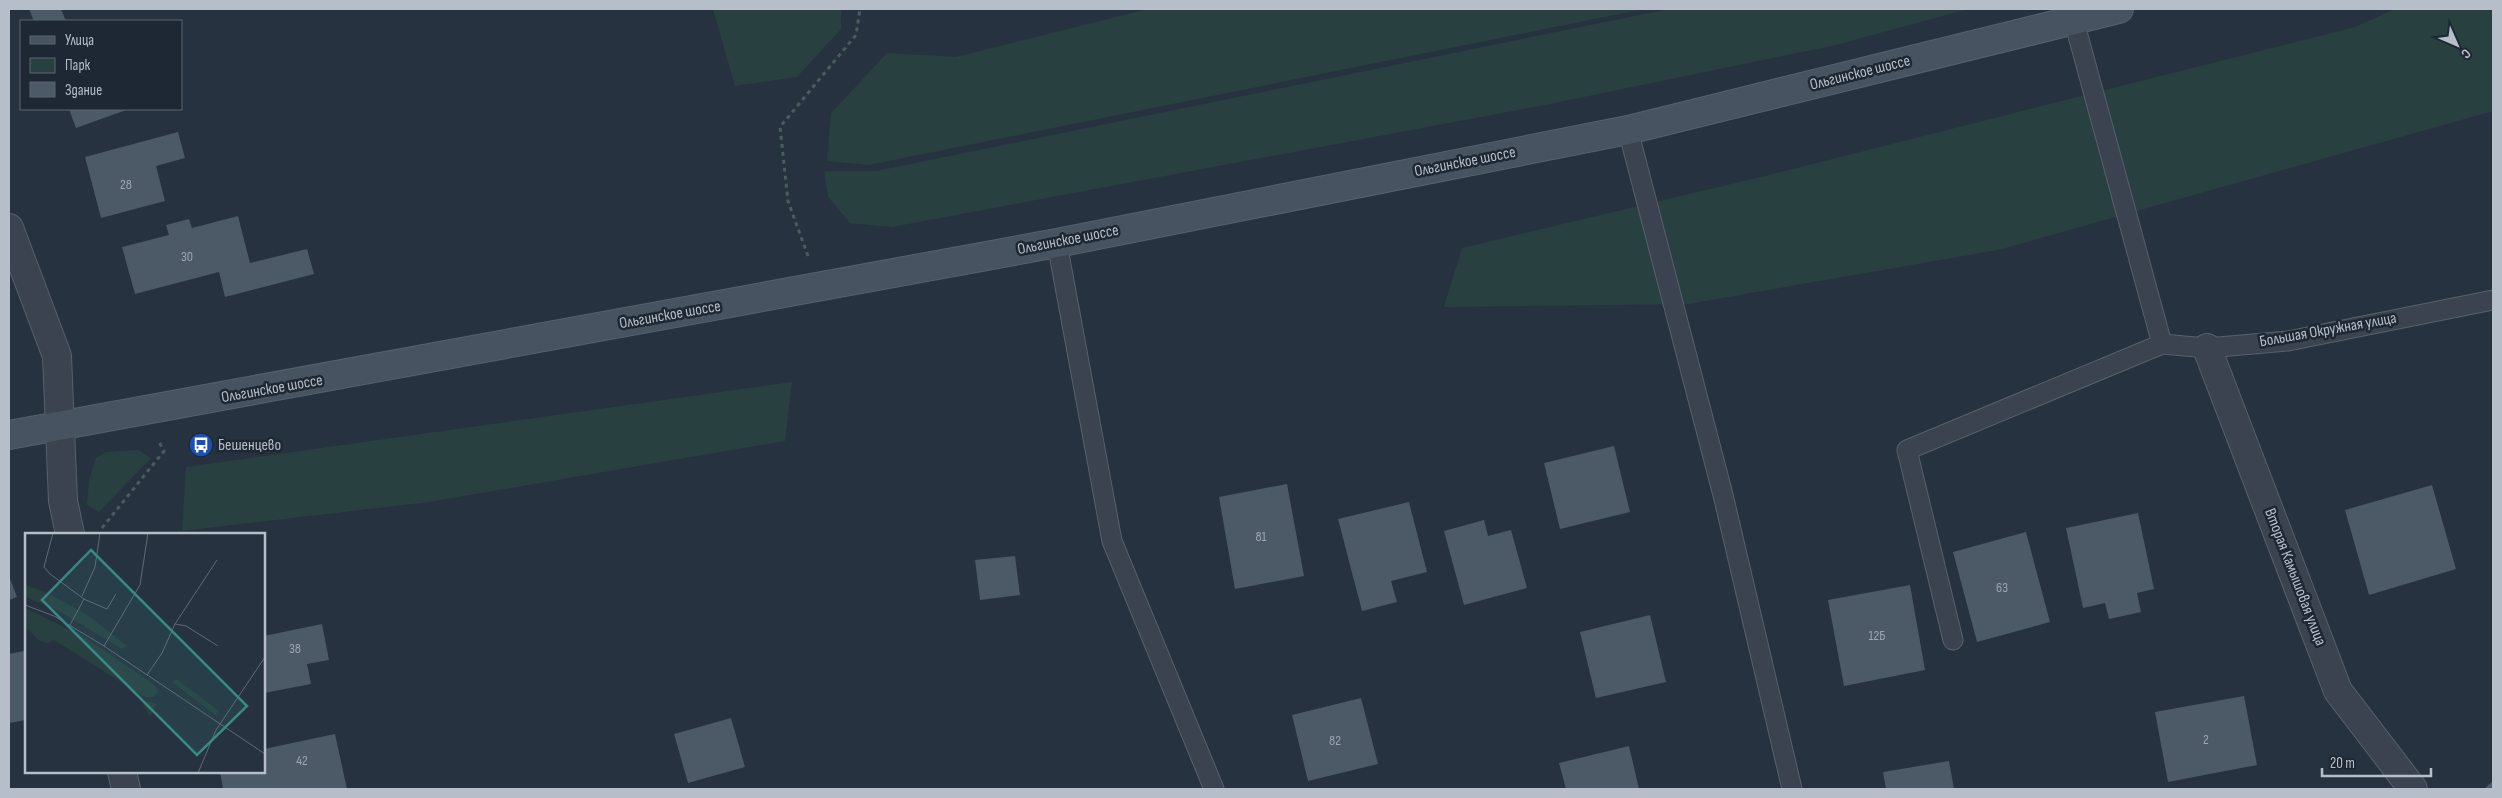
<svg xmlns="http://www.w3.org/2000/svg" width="2502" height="798" font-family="'Sofia Sans Condensed',sans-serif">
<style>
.green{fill:#294041}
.building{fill:#4c5967}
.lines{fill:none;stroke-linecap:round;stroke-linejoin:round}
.service-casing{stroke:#57616c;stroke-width:21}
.minor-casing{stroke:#57616c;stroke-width:30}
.secondary-casing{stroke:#57616c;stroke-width:30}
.path{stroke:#485d5e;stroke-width:3;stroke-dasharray:4 4;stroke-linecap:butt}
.service{stroke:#3a434f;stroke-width:19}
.minor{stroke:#3a434f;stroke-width:28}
.secondary{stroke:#485361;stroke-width:28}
.labels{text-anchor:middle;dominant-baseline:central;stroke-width:5;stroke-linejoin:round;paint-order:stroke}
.number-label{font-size:14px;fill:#9ca5b0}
.street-label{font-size:16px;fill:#b6bec9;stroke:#1e2834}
.poi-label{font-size:16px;fill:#b6bec9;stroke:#1e2834;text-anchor:start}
.inset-road{fill:none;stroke:#606a76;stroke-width:1}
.view{fill:#398885;fill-opacity:0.15;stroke:#398885;stroke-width:2.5}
.inset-edge{fill:none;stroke:#b6bec9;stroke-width:2.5}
</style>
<rect width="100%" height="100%" fill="#26323f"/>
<path class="green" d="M713,9H841V29L797,77L735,86Z
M1148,9H1644L869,165L827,161L831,113L887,53L956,57Z
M1669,9H1968L1836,45L1545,105L892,227L850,223L828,197L824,171H876Z
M2395,9H2493V111L1998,250L1688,304L1444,307L1462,248L1765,176L2355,27Z
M792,382L785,441L429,502L182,531L186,467Z
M138,450L151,458L99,512L87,505L89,480L96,458L106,452Z"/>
<path class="building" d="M29,9H61L66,21H34Z
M69,109H129L76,128Z
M178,132L185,158L156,166L165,201L101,218L85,157Z
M238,216L250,263L307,249L314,274L225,297L219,272L135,294L122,247L169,235L166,225L189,219L192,228Z
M1614,446L1630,512L1560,529L1544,463Z
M1287,484L1304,576L1235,589L1219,497Z
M2432,485L2456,569L2369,595L2345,510Z
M1409,502L1427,572L1391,581L1397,602L1362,611L1338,519Z
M2138,513L2154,589L2137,593L2141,612L2109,619L2105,603L2083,608L2066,528Z
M1484,520L1488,536L1511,530L1527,588L1464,605L1444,531Z
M2026,532L2050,622L1977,642L1953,552Z
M1015,556L1020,595L980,600L975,560Z
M9,576L17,597L9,600Z
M1910,585L1925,670L1844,686L1828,600Z
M1650,615L1666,682L1596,698L1580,632Z
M322,624L329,660L307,664L311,684L264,693V636Z
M24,651L26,664V720L9,723V654Z
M2244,696L2257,765L2168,782L2155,712Z
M1361,698L1378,764L1308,781L1292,715Z
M731,718L745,767L688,783L674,734Z
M335,734L347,789H223L220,772H264V749Z
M1629,746L1639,789H1566L1559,763Z
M1949,761L1954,789H1886L1883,772Z
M2493,781V789H2484Z"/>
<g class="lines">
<g class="service-casing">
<path id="service" d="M2074,21L2162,344
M1628,130L1723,495L1792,789
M1057,243L1112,541L1214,789
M1953,640L1907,450L2162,344L2207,348L2288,341L2493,300"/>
</g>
<g class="minor-casing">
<path id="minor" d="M9,228L57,356L63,501L70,534
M2207,348L2338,691L2413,789
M122,772L126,789"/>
</g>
<g class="secondary-casing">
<path id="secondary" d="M9,435L1057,243L1628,130L2119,9"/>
</g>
<path class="path" d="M808,256L788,201L780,127L856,35L860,9
M102,528L164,451L158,440"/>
<use href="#service" class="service"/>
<use href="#minor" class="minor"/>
<use href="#secondary" class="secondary"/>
</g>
<defs>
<g id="bus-disc" transform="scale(1.25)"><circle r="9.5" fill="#1a4fb4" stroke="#1e2834"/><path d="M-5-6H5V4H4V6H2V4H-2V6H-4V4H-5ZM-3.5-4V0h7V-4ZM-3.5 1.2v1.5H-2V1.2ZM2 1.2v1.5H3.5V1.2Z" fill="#fff"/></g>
</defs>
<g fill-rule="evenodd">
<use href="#bus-disc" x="201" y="445"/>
</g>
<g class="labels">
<g class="number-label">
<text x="126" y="184">28</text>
<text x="187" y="256">30</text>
<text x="1261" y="536">81</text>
<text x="2002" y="587">63</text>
<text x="1877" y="635">12Б</text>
<text x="295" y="648">38</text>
<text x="2206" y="739">2</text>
<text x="1335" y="740">82</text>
<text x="302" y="760">42</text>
</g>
<g class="street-label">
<text transform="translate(1860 73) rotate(-14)">Ольгинское шоссе</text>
<text transform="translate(1465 162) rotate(-11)">Ольгинское шоссе</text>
<text transform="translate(1068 240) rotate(-11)">Ольгинское шоссе</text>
<text transform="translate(670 315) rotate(-10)">Ольгинское шоссе</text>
<text transform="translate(2328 330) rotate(-10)">Большая Окружная улица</text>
<text transform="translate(272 389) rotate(-10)">Ольгинское шоссе</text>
<text transform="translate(2295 577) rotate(69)">Вторая Камышовая улица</text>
</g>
<g class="poi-label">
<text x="218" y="445">Бешенцево</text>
</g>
</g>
<g transform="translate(25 533)">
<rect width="240" height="240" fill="#26323f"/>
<path d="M0,52L23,60L64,83L102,113L97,116L27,74L0,64ZM0,75L61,105L131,153L133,159L128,164H120L29,107L23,110L13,107L0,93ZM151,146L177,165L194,178L190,182L147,149ZM122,168L132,171L125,184L118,172Z" fill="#294041"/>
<path class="inset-road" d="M28,0L19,34L25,41L59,66L82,76L91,61M57,63L70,34L75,0M0,72L29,83L79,113L240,221M150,91L161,93L193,113M45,92L59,66M79,113L115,52L123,0M122,142L137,120L150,91L192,27M173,240L191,197L240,124"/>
<path class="view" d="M66,17L222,173L172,222L17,67Z"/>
<rect width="240" height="240" class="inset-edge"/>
</g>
<rect width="2502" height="798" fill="none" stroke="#b6bec9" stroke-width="20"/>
<rect x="20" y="20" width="162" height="90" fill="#1e2834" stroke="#5b6470"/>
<rect x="30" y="36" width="25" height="8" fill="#485361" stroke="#5b6470"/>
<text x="65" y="45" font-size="15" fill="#b6bec9">Улица</text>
<rect x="30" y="58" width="25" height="15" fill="#294041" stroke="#5b6470"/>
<text x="65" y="70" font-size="15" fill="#b6bec9">Парк</text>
<rect x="30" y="82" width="25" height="15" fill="#4c5967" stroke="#5b6470"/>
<text x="65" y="95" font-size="15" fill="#b6bec9">Здание</text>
<g transform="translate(2457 45) rotate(135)" stroke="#1e2834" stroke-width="4" paint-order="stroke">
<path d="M0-4L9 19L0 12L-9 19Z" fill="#b6bec9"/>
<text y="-8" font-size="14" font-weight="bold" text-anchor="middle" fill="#b6bec9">С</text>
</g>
<path d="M2322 768v8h109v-8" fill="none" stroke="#b6bec9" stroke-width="2.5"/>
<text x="2330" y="768" font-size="15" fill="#b6bec9" stroke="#1e2834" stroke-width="4" paint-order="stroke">20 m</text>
</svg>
